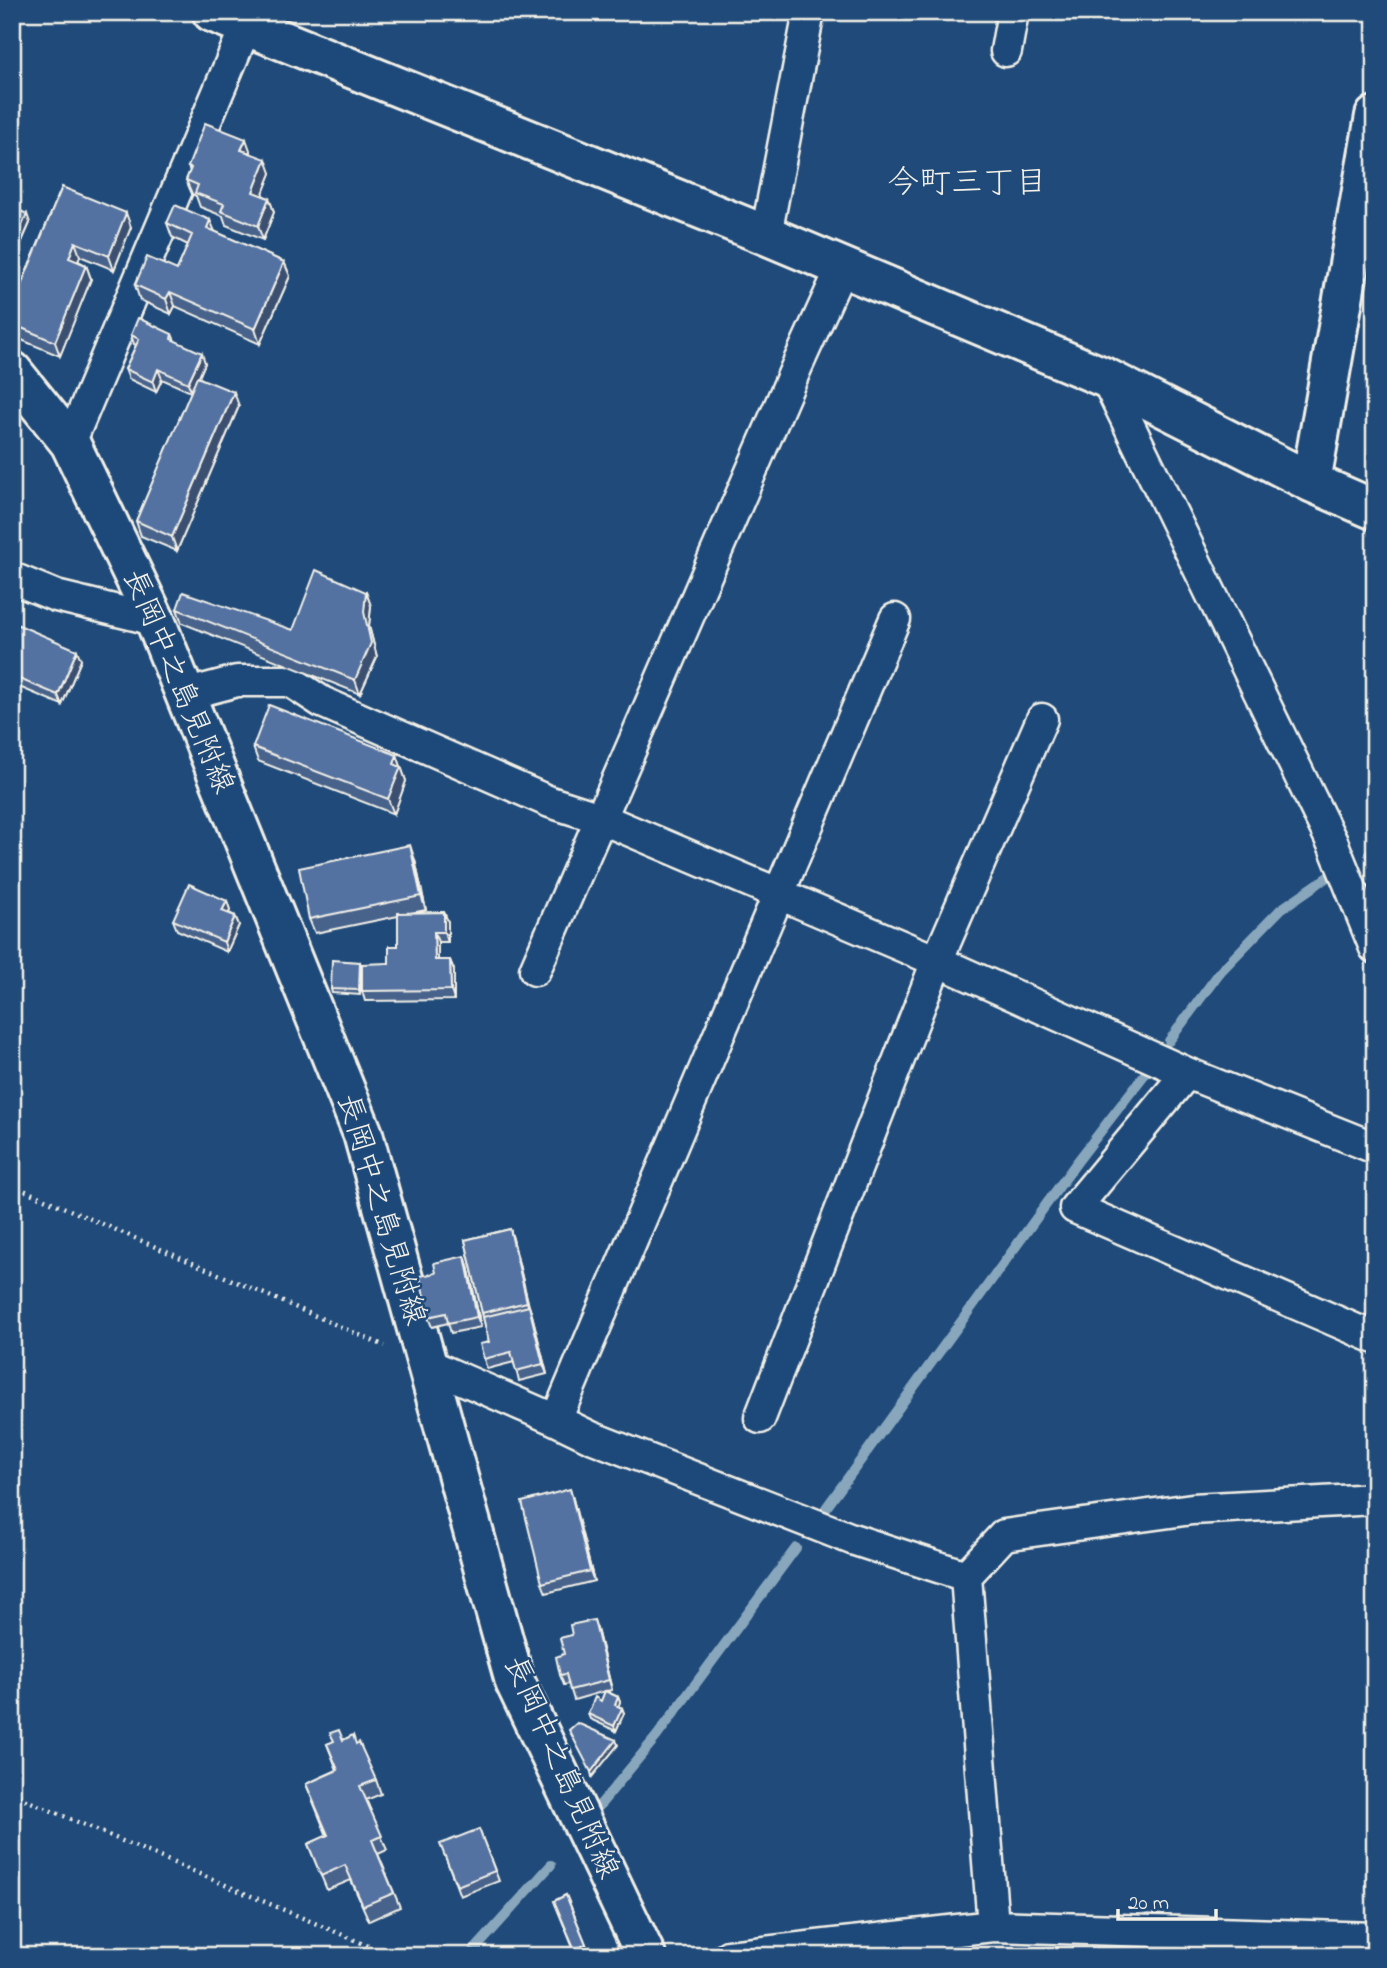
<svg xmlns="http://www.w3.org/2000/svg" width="1387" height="1968" font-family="'Indie Flower','Klee One',sans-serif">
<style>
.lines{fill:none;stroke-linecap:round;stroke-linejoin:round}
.stream{stroke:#89a7bc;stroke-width:10}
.minor-casing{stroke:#f4f1e8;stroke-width:35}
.tertiary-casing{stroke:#f4f1e8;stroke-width:44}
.secondary-casing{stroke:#f4f1e8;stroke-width:44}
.path{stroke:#f4f1e8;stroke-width:4.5;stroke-dasharray:2 5;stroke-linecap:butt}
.minor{stroke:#1f4a7a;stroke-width:30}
.tertiary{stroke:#1f4a7a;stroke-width:38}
.secondary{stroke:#1f4a7a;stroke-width:38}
.wall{fill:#47628b;stroke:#f4f1e8;stroke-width:2}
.shaded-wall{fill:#3a5071;stroke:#f4f1e8;stroke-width:2}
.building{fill:#5372a2;stroke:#f4f1e8;stroke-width:2}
.labels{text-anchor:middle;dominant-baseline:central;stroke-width:5;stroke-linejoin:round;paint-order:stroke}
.street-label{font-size:30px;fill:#f4f1e8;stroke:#1f4a7a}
.neighbourhood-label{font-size:32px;fill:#f4f1e8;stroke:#1f4a7a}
</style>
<rect width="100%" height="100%" fill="#1f4a7a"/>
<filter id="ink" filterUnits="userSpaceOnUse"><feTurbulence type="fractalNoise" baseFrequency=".0143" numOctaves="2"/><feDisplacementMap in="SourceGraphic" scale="14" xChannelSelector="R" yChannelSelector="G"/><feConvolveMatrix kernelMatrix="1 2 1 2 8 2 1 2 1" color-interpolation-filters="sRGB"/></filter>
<g filter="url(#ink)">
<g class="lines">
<path class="stream" d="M1369,854L1375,850
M1169,1041L1220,972L1281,909L1329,876
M826,1508L1077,1162L1148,1070
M595,1811L657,1736L796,1548
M469,1956L551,1865"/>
<g class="minor-casing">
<path id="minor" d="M1006,51L1013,12
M766,235L809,12
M1106,378L1333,844L1375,948
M70,443L246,26L248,12
M12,578L56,596L155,620
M184,695L237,681H290L322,702L550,802L600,818L937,961L1187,1073L1375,1148
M535,970L797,366L842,267
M1187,1073L1075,1208L1375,1338
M425,1363L556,1420L591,1437L852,1539L966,1576
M760,1418L937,961L1042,719
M556,1420L895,619
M993,1926L966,1576L1004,1535L1192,1509L1375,1499
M728,1956L993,1926L1375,1938"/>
</g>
<g class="tertiary-casing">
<path id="tertiary" d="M212,12L766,235L1106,378L1311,482L1375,510
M1311,482L1375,116"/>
</g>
<g class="secondary-casing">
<path id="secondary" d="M12,371L70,443L155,620L363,1134L515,1682L646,1956"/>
</g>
<path class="path" d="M12,1185L385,1346
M12,1794L392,1956"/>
<use href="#minor" class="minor"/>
<use href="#tertiary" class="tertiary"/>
<use href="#secondary" class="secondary"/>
</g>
<path class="wall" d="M251,153L271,173L262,195L269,198L274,212L263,240L226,225L223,216L200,207L196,196L192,194L186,180L190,171L188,167Z
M62,187L131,227L114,270L80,256L78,261L86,265L91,279L60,356L12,336V307Z
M12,207L30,223L19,248L12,245Z
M167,223L214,231L284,262L290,276L260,344L175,306L171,314L140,300L135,285L177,270L188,245L172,237Z
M172,334L175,341L205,363L199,377L239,406L177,551L141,536L136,521L191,392L162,379L156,392L129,379L125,369L136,345L134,344L131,335Z
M366,592L371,606L369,626L377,657L360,694L182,623L177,609L293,630Z
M12,627L81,660L62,705L12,684Z
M253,747L397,755L406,781L394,814L258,761Z
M415,860L426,910L411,913L444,912L448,922V942H438V960H450L454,970V1000L365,1001L362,991V967L360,995L332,993L331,989L360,962L362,967L389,963L398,946V916L315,933L309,919Z
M227,901L230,910L229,913L235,916L239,925L227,952L177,930L173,920Z
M510,1229L513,1239L529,1306L532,1315L547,1374L519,1381L514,1362L487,1369L484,1359L489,1342L465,1240Z
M465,1256L468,1266L481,1327L451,1333L448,1323L432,1327L428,1317L436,1273Z
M573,1499L594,1581L546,1593L542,1583Z
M597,1629L612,1690L606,1691L618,1697L620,1702L618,1706L622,1708L624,1713L616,1731L590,1719L588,1714L601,1701L605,1691L574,1700L569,1684L564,1685L560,1675L564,1654Z
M343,1740L356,1744L376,1780L381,1794L366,1800L387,1850L378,1854L400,1907L369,1921L351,1880L327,1890L308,1844L327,1836L306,1784L337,1770L327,1744Z
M479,1829L499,1881L460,1896L441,1845Z
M566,1895L588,1949L576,1955L554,1901Z"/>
<path class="shaded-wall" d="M246,139L251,153L241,150Z
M266,159L271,173L258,206L253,192Z
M269,198L274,212L263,240L258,226Z
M126,213L131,227L114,270L109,256Z
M27,214L30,223L19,248L16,238Z
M210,220L216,234L207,228Z
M75,242L80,256L74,272L69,258Z
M284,262L290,276L260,344L255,329Z
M86,265L91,279L60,356L55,342Z
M170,292L175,306L171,314L166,299Z
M202,353L205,363L192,393L188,383Z
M158,369L162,379L156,392L153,382Z
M234,392L239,406L177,551L172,537Z
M366,592L371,606L369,626L377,657L360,694L355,680Z
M77,650L81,660L62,705L58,695Z
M397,755L406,781L394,814L388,799L394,764Z
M410,845L415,860L426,910L421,896Z
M227,901L230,910L226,920L222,911Z
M444,912L448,922V942L444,932Z
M235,916L239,925L227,952L224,942Z
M434,932L438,942V970L435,960Z
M450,960L454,970V1000L451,990Z
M360,962L362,967L360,995L359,990Z
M510,1229L513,1239L530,1312L527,1302Z
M465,1256L468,1266L481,1327L477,1317Z
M529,1306L532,1315L547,1374L543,1364Z
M570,1489L573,1499L594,1581L590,1571Z
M594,1620L597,1629L612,1690L609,1680Z
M618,1697L620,1702L617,1710L615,1705Z
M622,1708L624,1713L616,1731L614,1726Z
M616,1740L618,1745L592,1777L591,1772Z"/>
<path class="building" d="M205,123L246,139L241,150L266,159L253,192L269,198L258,226L221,211L224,204L195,193L198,185L186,180L191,168L188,167Z
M62,187L126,213L109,256L75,242L69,258L86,265L55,342L12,324V307Z
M175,205L210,220L207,228L284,262L255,329L170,292L166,299L135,285L147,257L177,270L192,235L167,223Z
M12,207L27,214L16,238L12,237Z
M138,318L172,334L171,339L202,353L188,383L158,369L153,382L125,369L139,339L131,335Z
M197,377L234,392L172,537L136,521Z
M316,570L366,592L364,612L371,643L355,680L177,609L183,592L293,630Z
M14,623L77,650L58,695L12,676V627Z
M269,705L397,755L394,764L401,767L388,799L253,747Z
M410,845L421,896L309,919L299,868Z
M189,884L227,901L222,911L235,916L224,942L173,920Z
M444,912V932H434L435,960H450L451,990L362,991V964L389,963V946H398V913Z
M332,960L360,962L359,990L331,989Z
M510,1229L527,1302L482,1313L465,1240Z
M465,1256L477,1317L448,1323L446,1313L428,1317L420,1276L436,1273L434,1263Z
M529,1306L543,1364L516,1371L511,1352L484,1359L480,1344L489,1342L483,1317Z
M570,1489L590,1571L542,1583L522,1502Z
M594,1620L609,1680L570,1690L566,1674L560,1675L556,1657L564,1654L560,1638L572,1635L570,1625Z
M605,1691L618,1697L615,1705L622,1708L614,1726L588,1714L595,1697L601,1701Z
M577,1723L616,1740L591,1772L569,1730Z
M339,1730L343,1740L353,1735L356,1744L359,1742L376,1780L360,1786L382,1836L372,1840L394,1893L363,1906L345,1865L321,1876L308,1844L328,1835L306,1784L338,1770L327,1744L334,1741L330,1733Z
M479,1829L495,1871L457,1886L440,1844Z
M566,1895L586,1944L575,1950L554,1901Z"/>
</g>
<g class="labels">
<g class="street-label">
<text transform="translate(177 682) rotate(67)">長岡中之島見附線</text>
<text transform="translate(380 1210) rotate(73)">長岡中之島見附線</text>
<text transform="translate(560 1768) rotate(66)">長岡中之島見附線</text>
</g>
<g class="neighbourhood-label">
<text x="967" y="184">今町三丁目</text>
</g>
</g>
<rect width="1387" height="1968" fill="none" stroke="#1f4a7a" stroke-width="42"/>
<rect x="21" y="21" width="1345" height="1926" fill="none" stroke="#f4f1e8" stroke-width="2.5" filter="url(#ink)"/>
<path d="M1118 1909v10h98v-10" fill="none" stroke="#f4f1e8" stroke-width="3.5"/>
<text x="1128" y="1909" font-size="21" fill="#f4f1e8" stroke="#1f4a7a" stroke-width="5" paint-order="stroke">20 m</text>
</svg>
